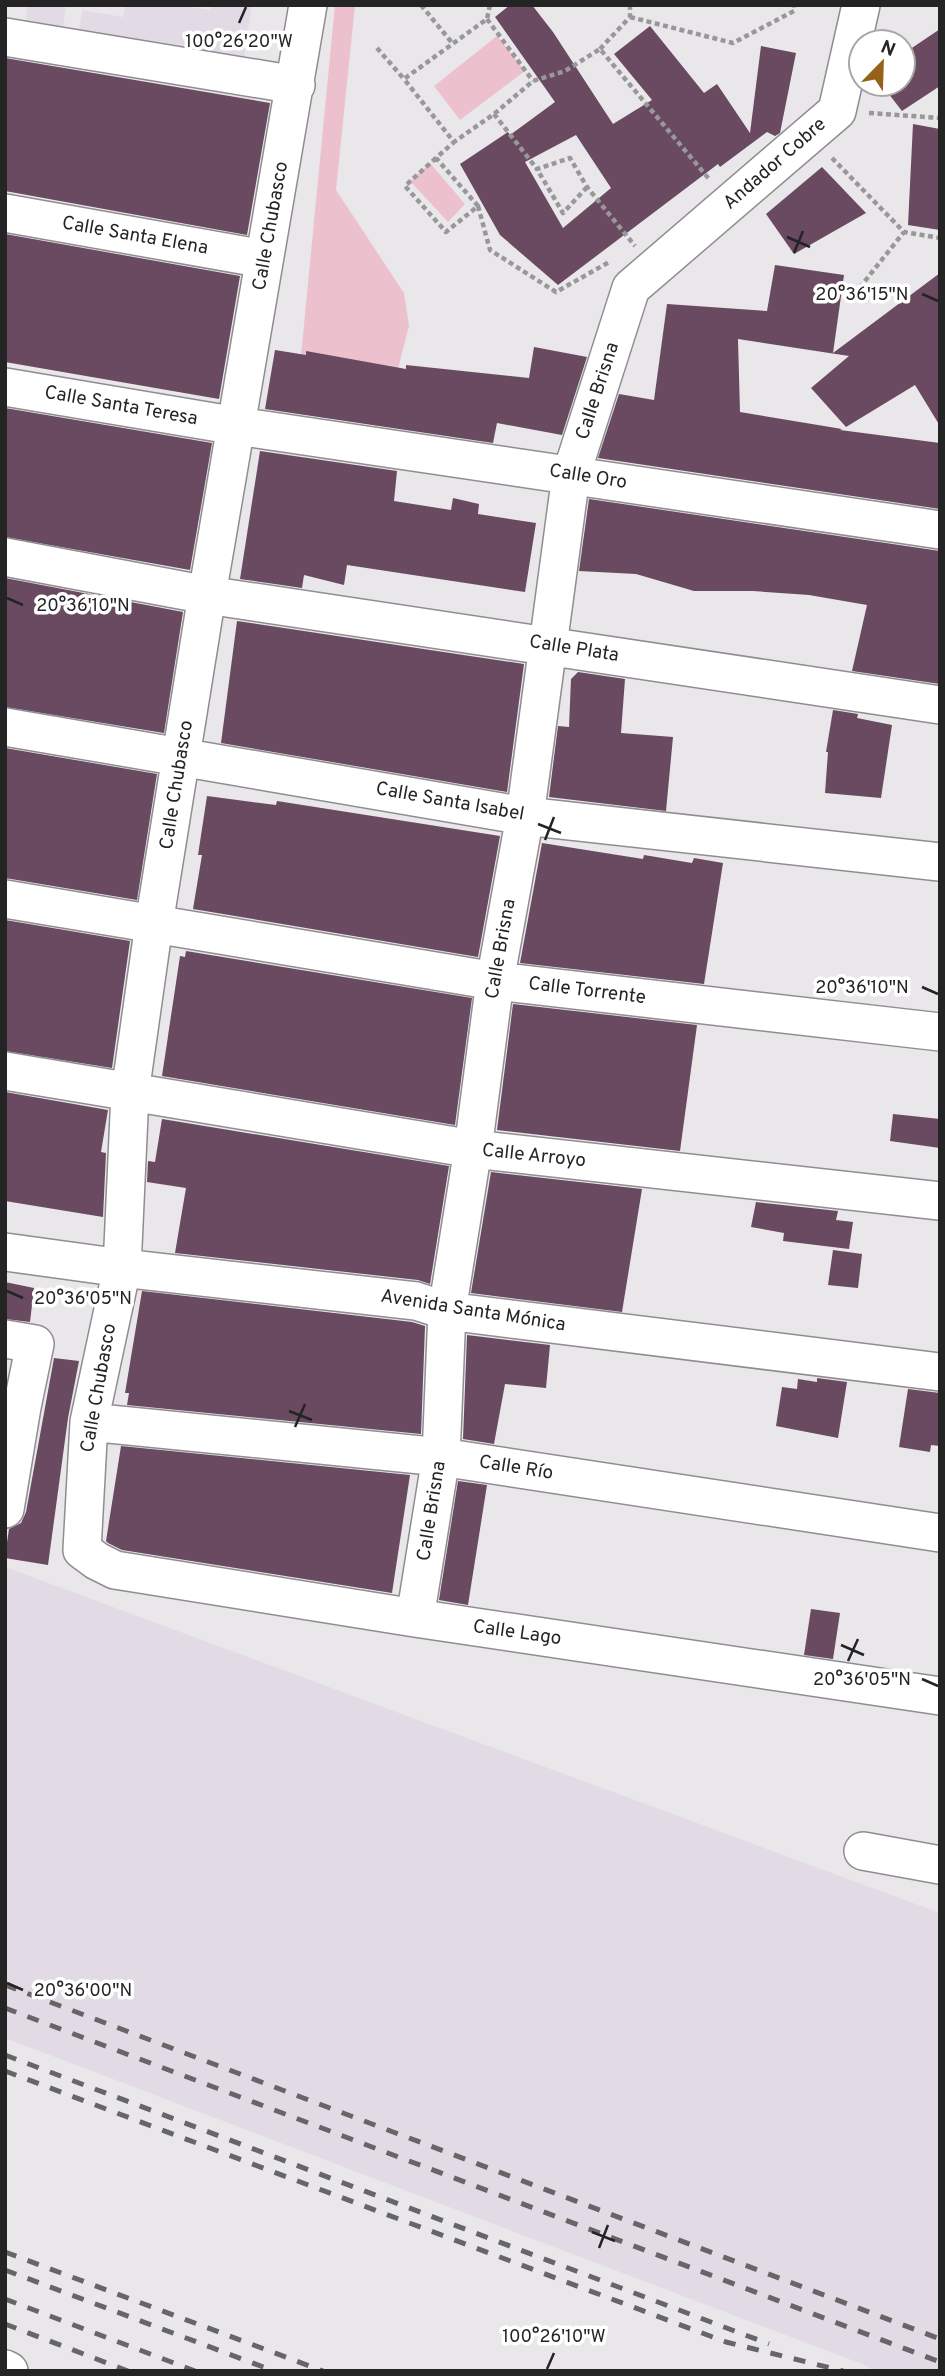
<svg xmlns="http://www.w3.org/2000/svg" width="945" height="2376" font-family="Overpass,sans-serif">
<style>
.built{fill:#e2dbe6}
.green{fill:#ecc1cd}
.building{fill:#694a61;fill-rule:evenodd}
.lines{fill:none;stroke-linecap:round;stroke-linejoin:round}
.minor-casing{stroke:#8f8d90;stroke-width:40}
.path{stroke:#989799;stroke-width:4.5;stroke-dasharray:5 3.5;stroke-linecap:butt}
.minor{stroke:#fff;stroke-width:37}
.rail{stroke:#666667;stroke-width:5;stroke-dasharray:12 12;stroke-linecap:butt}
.ticks{fill:none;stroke:#242425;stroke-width:2.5}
.labels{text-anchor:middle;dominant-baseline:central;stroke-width:7;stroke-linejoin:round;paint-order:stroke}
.street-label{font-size:19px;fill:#242425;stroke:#fff}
.ticks-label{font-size:18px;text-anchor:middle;fill:#242425;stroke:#fff;stroke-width:7;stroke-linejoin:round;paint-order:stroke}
</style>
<rect width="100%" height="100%" fill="#e9e7ea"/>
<path class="built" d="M28,5H66L63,27L26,20Z
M125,5H179L210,10L211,5H252L244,58L79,30L82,10L123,17Z
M5,1567L940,1913V2371H873L867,2366L5,2038Z"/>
<path class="green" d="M335,5H355L336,190L404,293L409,326L392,392L299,376Z
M497,36L525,71L460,120L434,86Z
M430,163L465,204L448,222L410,181Z"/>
<path class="building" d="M510,5H532L553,32L613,124L652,100L614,54L650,26L704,93L717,84L750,133L761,46L796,53L780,133L775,136L767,132L720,167L718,164L558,285L500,235L460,164L508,132L510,135L555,102L495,17ZM576,135L611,188L563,228L525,162Z
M940,29V86L902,111L881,84H903V54Z
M5,58L270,103L247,235L5,191Z
M913,124L940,129V230L908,225Z
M822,167L866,213L794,254L766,214Z
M5,234L240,276L219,399L5,362Z
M775,265L844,275L833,353L940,273V426L915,385L846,427L811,388L849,356L738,339L740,412L842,429L840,430L940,443V509L598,458L619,394L654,400L667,304L767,311Z
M534,347L587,357L562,435L497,423L493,443L265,409L275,350L306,355V351L406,369V365L529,378Z
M5,408L212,443L190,570L5,537Z
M260,451L397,471L394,501L451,510L453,498L479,504L478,514L536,523L525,592L347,565L344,585L304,575L302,588L240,579Z
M589,499L940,551V684L852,671L867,605L809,595L753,591H694L636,574L579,571Z
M5,578L183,612L164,733L5,707Z
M237,621L524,664L507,792L221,743Z
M578,672L625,679L621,733L673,737L666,811L549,797L558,726L569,727L571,679Z
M833,710L858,714L857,718L892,725L881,798L825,793L828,752H826Z
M5,748L157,774L137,900L5,878Z
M207,796L276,805L277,801L500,836L478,957L193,909L202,855H198Z
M542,843L643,859L644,855L692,863L694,858L723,863L704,984L520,963Z
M5,920L130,941L112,1068L5,1051Z
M186,951L472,998L455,1125L162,1076L180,956L185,957Z
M513,1004L697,1025L680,1151L497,1130Z
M5,1092L108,1110L101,1152L106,1153L103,1217L5,1201Z
M893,1114L940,1119V1148L890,1141Z
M162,1119L449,1166L430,1284L418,1280L175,1253L186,1188L147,1182L148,1161L155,1162Z
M491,1172L642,1189L622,1312L471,1293Z
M756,1202L838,1211L836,1220L853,1222L849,1249L783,1241L784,1233L751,1227Z
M833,1250L862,1254L858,1288L828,1285Z
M5,1282L34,1288L30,1322L5,1319Z
M142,1291L412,1322L425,1326L421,1434L127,1405L129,1393H125Z
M467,1335L550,1345L546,1388L505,1384L494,1444L463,1439Z
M54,1358L79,1361L68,1418L48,1565L5,1558V1556L9,1529L21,1523L26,1512Z
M817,1378L847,1382L838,1438L776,1426L782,1387L797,1389L798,1379L817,1382Z
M908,1389L940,1393V1446L931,1445L930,1452L899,1447Z
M121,1446L410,1475L392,1593L122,1550L108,1543L106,1541Z
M458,1481L487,1485L468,1605L439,1600Z
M811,1609L840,1613L833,1659L804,1655Z"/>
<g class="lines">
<g class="minor-casing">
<path id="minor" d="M308,5L207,595L154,924L130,1093L122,1268L89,1422L82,1550L97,1561L115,1570L415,1618L940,1696
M5,37L296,85
M5,213L264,259
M5,387L237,426L940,530
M5,557L207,595L940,705
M5,727L525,816L940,862
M5,899L495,981L940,1032
M5,1071L473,1149L940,1201
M5,1252L122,1268L416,1301L447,1311L940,1372
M5,1339L35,1344L22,1407L5,1509
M89,1422L441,1457L940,1533
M415,1618L441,1457L447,1311L473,1149L495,981L525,816L571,475L631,288L837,111L861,5
M863,1851L940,1865
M5,2369L9,2371"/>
</g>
<path class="path" d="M421,5L453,44
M490,5L487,19L404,79L454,142L494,114L533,81L565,71L600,49L709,179
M630,17L733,43L794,11V5
M487,19L533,81
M377,48L404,79
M600,49L630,17V5
M869,113L940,118
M494,114L537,169
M436,158L405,186L446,232L478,206L436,158L454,142
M832,158L904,232L940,238
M587,187L563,213L537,169L570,158L587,187L635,246
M478,206L490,250L556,292L611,261
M849,301L904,232"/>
<use href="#minor" class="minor"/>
<path class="rail" d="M5,1985L940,2339
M5,2008L940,2362
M5,2055L769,2344
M5,2071L726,2342L843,2371
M5,2252L323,2371
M5,2270L274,2371
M5,2299L195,2371
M5,2324L128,2371"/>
</g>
<path class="ticks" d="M239,23L246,7M787,237L810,247M794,253L803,231M922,294L938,301M7,598L23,605M538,824L561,833M545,840L554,817M922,987L938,994M7,1291L23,1298M289,1411L312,1420M295,1427L305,1404M841,1645L864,1655M848,1661L858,1639M922,1679L938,1686M7,1983L23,1990M592,2232L615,2241M599,2248L608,2225M547,2369L554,2353"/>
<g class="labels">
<g class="street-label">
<text transform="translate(775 164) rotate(-41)">Andador Cobre</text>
<text transform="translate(271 226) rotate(-80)">Calle Chubasco</text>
<text transform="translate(135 236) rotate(10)">Calle Santa Elena</text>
<text transform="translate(598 391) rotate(-72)">Calle Brisna</text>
<text transform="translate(121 406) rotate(10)">Calle Santa Teresa</text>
<text transform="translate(588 477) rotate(9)">Calle Oro</text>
<text transform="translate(574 649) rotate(9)">Calle Plata</text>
<text transform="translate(177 785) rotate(-81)">Calle Chubasco</text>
<text transform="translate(450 802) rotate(10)">Calle Santa Isabel</text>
<text transform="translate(501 949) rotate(-80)">Calle Brisna</text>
<text transform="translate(587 991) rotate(7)">Calle Torrente</text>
<text transform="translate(534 1156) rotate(6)">Calle Arroyo</text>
<text transform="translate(473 1311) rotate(9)">Avenida Santa Mónica</text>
<text transform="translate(99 1388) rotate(-80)">Calle Chubasco</text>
<text transform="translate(516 1468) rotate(9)">Calle Río</text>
<text transform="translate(432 1511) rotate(-81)">Calle Brisna</text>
<text transform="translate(517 1633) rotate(8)">Calle Lago</text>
</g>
</g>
<g class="ticks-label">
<text x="239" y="47">100°26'20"W</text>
<text x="862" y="300">20°36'15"N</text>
<text x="83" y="611">20°36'10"N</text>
<text x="862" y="993">20°36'10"N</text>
<text x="83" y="1304">20°36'05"N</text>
<text x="862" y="1685">20°36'05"N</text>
<text x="83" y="1996">20°36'00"N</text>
<text x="554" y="2342">100°26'10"W</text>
</g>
<rect width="945" height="2376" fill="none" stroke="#242425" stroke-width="14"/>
<g transform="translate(882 63) rotate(23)"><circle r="33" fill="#ffffff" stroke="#a7a7a8" stroke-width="2"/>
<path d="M0-5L12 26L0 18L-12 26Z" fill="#966118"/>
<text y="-10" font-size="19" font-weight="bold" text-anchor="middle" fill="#242425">N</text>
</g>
</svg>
